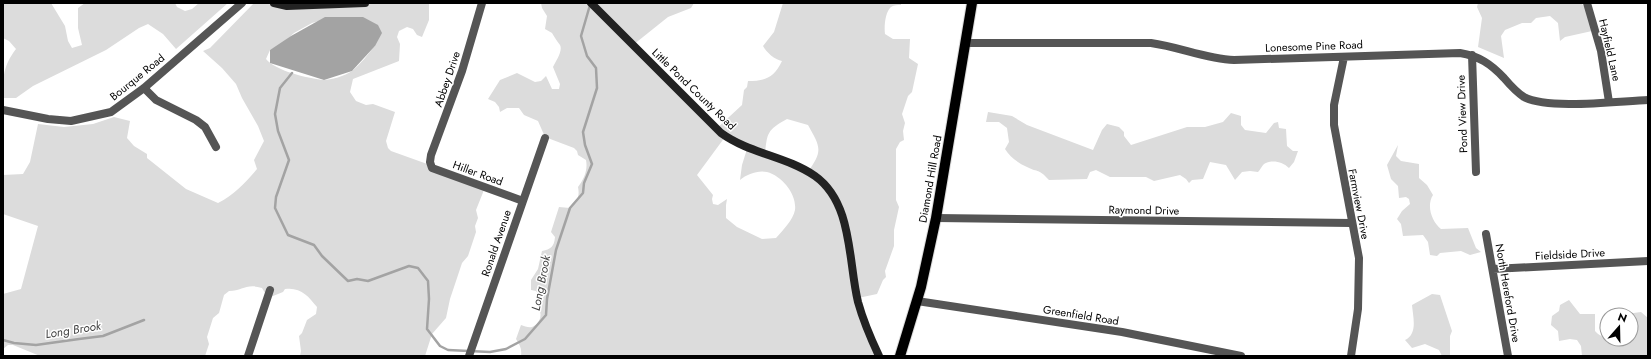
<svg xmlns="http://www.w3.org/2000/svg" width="1651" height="359" font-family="Jost,sans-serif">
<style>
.green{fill:#dcdcdc;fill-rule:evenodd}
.water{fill:#a3a3a3}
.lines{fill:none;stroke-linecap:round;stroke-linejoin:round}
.stream{stroke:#a3a3a3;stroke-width:2.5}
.primary-casing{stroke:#dbdbdb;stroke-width:12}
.street{stroke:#555;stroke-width:8}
.secondary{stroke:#222;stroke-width:8}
.primary{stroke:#000;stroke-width:10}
.labels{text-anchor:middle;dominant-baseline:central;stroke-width:3;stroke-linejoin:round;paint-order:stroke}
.street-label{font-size:11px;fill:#000;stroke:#fff}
.water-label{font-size:12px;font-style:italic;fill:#444;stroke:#fff}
</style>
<rect width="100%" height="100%" fill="#fff"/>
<path class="green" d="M3,3H51L65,26L68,41L72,48L82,45L78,28V8L85,3H175L177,7L185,11L192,9L199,3H228L176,49L163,34L148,24L139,28L106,50L33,86L16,98H3C3,77 3,66 16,49L9,41L3,38Z
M254,3L429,4V20L422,37L417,35L413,29L407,27L399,31L397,37L400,44L399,61L353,79L350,92L356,101L366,105L373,104L395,112L386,141L388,148L391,151L430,165L484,190L476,210L478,218L475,226L476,232L468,256L462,263L450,299L446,318L432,334L425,356H300L301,351L299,336L302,333L307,320L316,314L317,307C308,296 301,287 285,289L283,292L268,298L262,288C246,283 243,291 229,291L224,295L219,313L213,318L207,337L209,344L205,356H40L13,345H8L3,349V294L21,289L38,226L3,214V175L23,174L30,162L38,124L64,127L93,124L114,117L130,121L127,138L134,146L147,154V158L186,189L218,203C234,195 245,183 257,169L254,160L264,141L258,126L242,98L236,84L222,68L203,51L210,48ZM326,19L375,46C368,54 361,64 352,71C345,76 331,80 323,80C307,78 276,71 266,59L270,50L282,44L294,33L312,23Z
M541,3H694L691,8L668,17L633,45L716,129L742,105L744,90L747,87L748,81C765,81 774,78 782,61C775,60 766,52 763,46L774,32L783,3H901V5C898,5 894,5 891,7C885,12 884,27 885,34L893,39H910L909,58L918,64L912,92L908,96L902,114L905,123L903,131L904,140L900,142L896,149V200L899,207L894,230V246L885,271L886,277L883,280L877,294L858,298L876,356H521C522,349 520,345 516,339L521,325C525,326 530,329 534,326C543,321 542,308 535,302L538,300L539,295L536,291L531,290V280L538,269L542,251C551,249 554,247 555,237L551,232L559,207L570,208C577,202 580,197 578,187C584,179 588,170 586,160L578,155L577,151L574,148L545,137L538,121L524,115L519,108H507L500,112L499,107L495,102L488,99L500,80L517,73L535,82L541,81L546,76L552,89H559L560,84L553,67C556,61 563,51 560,45C557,41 555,38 552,33L545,29L547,16L542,8ZM787,119L808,125C821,148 823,151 807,173L765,155C767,133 767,130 787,119ZM725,137L747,149L742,165L740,180C747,174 758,170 767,172C782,176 797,194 795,210C793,220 783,230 776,238L762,239L737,227L726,218V205L727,199L718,205L713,204L712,199L713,195L697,175Z
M1478,3H1581L1585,7L1592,31L1565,37L1560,41L1558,23L1550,16L1536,18L1531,23H1522L1505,30L1501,36L1504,58L1478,47L1482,18L1477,7Z
M988,112L1012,116L1027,125L1093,150L1102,130L1107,124L1119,127L1124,132V136L1131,145L1187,127H1205L1223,122L1231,113L1241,116V125L1245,130L1266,133L1274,123L1278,122L1279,128L1286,129L1287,146L1293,151H1298L1294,162L1289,168C1283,162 1272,159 1264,164C1262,166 1260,170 1258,172L1250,171L1242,172L1235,180L1226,165L1210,162L1203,179L1192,180L1189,183L1186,179L1180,175L1154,181L1146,177H1110L1096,170L1090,172L1087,179L1049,180C1038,168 1039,173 1027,167C1018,163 1010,157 1005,149L1009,142L1007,128L999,122H986Z
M1398,145L1396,156L1401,161L1419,164V178L1427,185L1433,195C1426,206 1432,222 1441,229L1468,228L1476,248L1481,252L1470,255L1461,251L1440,253L1437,256L1430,255L1428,242L1423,235L1403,236L1401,224L1397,219L1402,211L1410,204L1409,199L1406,197L1399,198L1398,186L1391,179L1387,165Z
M1432,294L1440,295L1452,331L1450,336V356H1442L1439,350L1425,344L1412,348L1405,340C1418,334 1413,317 1412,305Z
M1569,300L1580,314H1595V331C1605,342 1617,339 1631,339V315H1626V314L1641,312L1648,318V356H1582L1581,346L1577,340L1570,339L1559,341L1558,331L1551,325L1552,316L1559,311L1560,305Z"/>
<path class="water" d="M325,17H363L378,25L382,33L375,46L352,71L324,80L270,63V50L291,36Z"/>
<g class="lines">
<path class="stream" d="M292,73L280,88L275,114L278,131L289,160L276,197L275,208L288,235L314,245L322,256L348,281L357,279L368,281L409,266L418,268L428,281L429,299L427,329L440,346L448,350L490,352L506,349L525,339L546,315L547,299L556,250L570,208L583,193L584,183L592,164L585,145L583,132L597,88L596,68L587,56L581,36L590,5
M3,340L14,343L36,345L79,339L103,336L144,320"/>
<g class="primary-casing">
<path id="primary" d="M900,356L921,287L936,218L972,3"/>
</g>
<path class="street" d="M482,3L462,71L431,155L430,162L432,168L523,201
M1587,3L1601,51L1609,102
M965,43H1151C1180,47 1206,59 1234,60L1460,53C1479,56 1491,64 1504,78C1510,85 1516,92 1524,97C1548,110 1619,101 1648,100
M1472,55L1476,172
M1344,57L1334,105V125L1359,258L1358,309L1351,356
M144,88L156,100L196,120L205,127L216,147
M3,110L48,119L71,121L111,112L144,88L242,3
M936,218L1351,223
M1486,234L1508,356
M1493,269L1648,261
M917,301L1122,332L1241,356
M248,356L270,290
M469,356L545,138"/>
<path class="secondary" d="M274,3L287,6L365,3
M591,3L721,133C750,154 786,156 815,176C853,203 848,261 858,302C863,320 871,339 879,356"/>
<use href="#primary" class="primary"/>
</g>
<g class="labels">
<g class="street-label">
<text transform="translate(1314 46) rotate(-2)">Lonesome Pine Road</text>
<text transform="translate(1610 50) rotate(77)">Hayfield Lane</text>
<text transform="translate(137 77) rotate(-39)">Bourque Road</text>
<text transform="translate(447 79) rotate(-71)">Abbey Drive</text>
<text transform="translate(694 89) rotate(44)">Little Pond County Road</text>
<text transform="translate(1462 114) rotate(-92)">Pond View Drive</text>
<text transform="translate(478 173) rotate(20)">Hiller Road</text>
<text transform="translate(930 179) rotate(-80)">Diamond Hill Road</text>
<text transform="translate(1359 204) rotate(79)">Farmview Drive</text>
<text transform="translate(1144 210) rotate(1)">Raymond Drive</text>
<text transform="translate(496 243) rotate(-71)">Ronald Avenue</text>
<text transform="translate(1570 254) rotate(-3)">Fieldside Drive</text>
<text transform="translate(1508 293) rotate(80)">North Hereford Drive</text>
<text transform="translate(1081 315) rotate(9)">Greenfield Road</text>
</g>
<g class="water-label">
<text transform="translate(541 283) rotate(-79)">Long Brook</text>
<text transform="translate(73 330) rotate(-9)">Long Brook</text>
</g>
</g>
<rect width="1651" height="359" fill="none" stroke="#000000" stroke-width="8"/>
<g transform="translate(1619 327) rotate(20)"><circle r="19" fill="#ffffff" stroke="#999999"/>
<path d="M0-3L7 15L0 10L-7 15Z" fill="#000000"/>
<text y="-6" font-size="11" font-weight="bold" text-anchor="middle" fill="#000000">N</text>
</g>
</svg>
